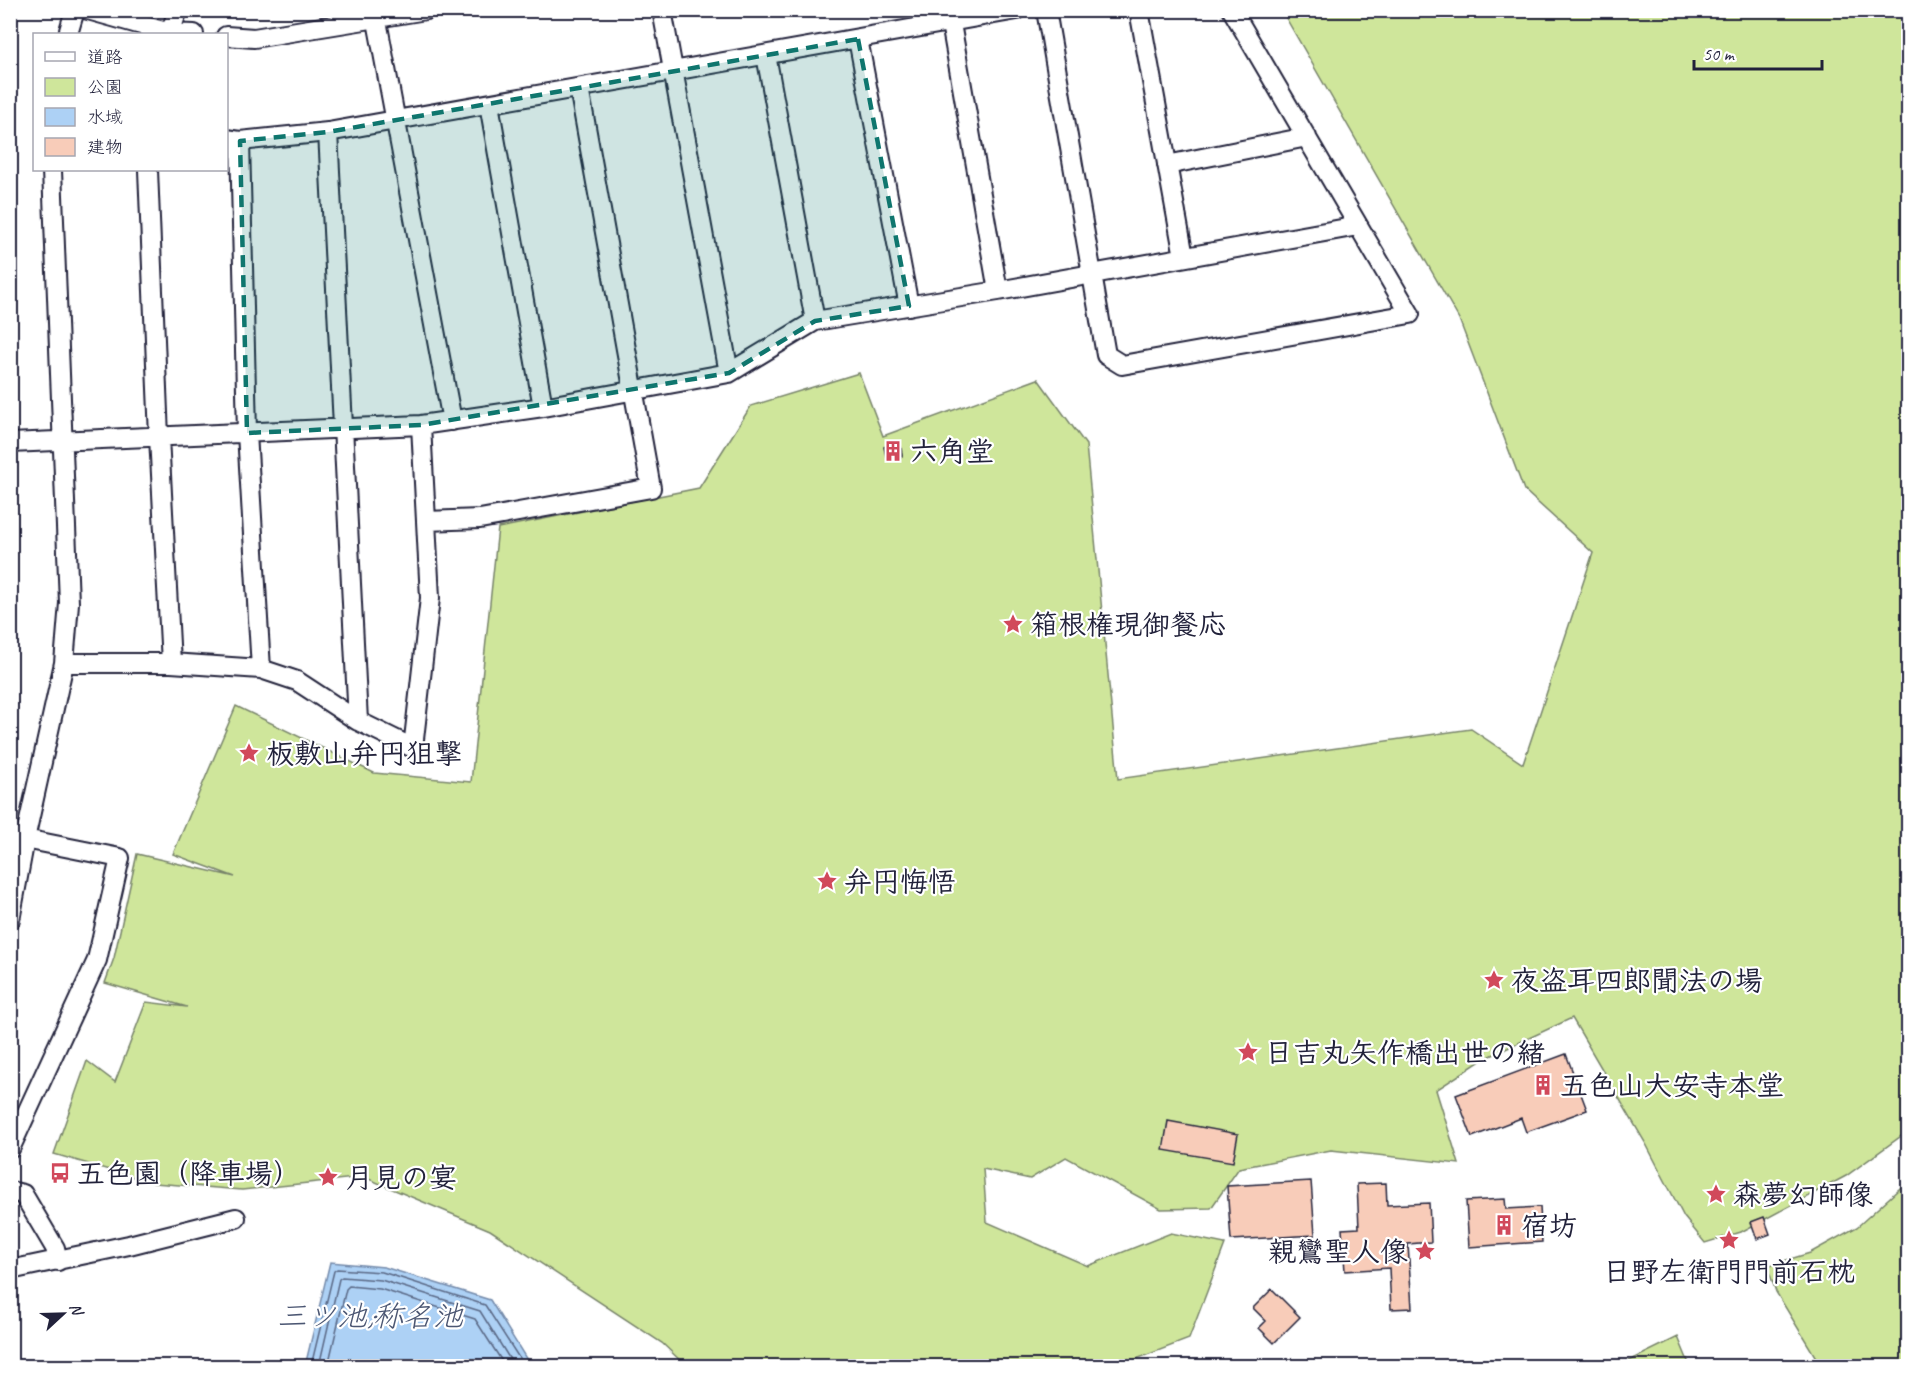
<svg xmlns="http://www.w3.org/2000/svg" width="1919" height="1377" font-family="Caveat,'Klee One',sans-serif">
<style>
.green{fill:#cfe69b;stroke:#78846b;stroke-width:1.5}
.water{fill:#add1f5;stroke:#758bab;stroke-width:1.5}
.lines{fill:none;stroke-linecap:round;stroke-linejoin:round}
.shore{stroke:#5a6885;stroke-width:1.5}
.building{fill:#f8ccb9;stroke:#22223b;stroke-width:1.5}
.minor-casing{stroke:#22223b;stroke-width:22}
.minor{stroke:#fff;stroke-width:18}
.marked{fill:#0f766e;fill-opacity:0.2;stroke:#0f766e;stroke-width:4.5;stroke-dasharray:12 8;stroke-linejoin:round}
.labels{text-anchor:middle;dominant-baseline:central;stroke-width:4.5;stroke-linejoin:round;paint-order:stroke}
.poi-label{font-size:28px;font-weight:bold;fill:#22223b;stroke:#fff;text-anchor:start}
.water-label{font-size:30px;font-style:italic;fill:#4c5773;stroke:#fff}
</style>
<rect width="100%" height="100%" fill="#fff"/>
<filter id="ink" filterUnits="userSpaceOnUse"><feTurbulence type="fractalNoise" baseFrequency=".0167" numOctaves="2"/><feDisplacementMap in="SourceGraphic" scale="12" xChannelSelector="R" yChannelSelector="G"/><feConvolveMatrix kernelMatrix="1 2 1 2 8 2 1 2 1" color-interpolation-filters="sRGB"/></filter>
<g filter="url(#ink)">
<path class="green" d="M1282,11H1908V1131L1846,1176L1741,1232L1705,1243L1684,1217L1646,1144L1572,1018L1482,1060L1436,1090L1459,1164L1331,1150L1239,1168L1211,1208L1161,1209L1066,1157L1030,1179L983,1169L987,1222L1088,1266L1171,1233L1225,1244L1189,1339L1118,1366H686L662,1343L490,1230L364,1177L242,1190L154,1183L54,1154L87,1061L115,1082L146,1002L187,1007L105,983L114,958L137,854L235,877L173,854L236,706L374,773L471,782L498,528L699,488L751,406L859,373L883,436L1038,379L1086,445L1118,779L1471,729L1523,764L1593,553L1524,490L1459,319Z
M1908,1181V1366H1821L1776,1292L1767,1266L1810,1253L1857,1227Z
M1678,1337L1690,1366H1619Z"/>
<path class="water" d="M330,1262L384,1267L490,1300L527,1360L528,1366H305Z"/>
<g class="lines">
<path class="shore" d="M311,1366L334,1271L337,1269L382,1272L485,1305L521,1361L522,1366
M319,1366L339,1279L342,1277L381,1280L480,1311L514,1366
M328,1366L346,1289L349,1286L380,1289L475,1319L505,1366"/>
</g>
<path class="building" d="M894,443L901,447L902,456L893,460L886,456L884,447Z
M1566,1054L1587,1110L1526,1132L1521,1118L1472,1137L1456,1095Z
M1168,1121L1238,1134L1233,1162L1163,1150Z
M1311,1181L1315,1235L1231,1240L1227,1186Z
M1386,1183L1387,1205L1429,1203L1431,1242L1408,1244L1412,1308L1391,1309L1389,1268L1345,1271L1342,1229L1359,1228L1357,1184Z
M1505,1199L1506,1209L1540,1207L1542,1242L1469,1247L1466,1201Z
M1764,1217L1770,1234L1757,1239L1751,1222Z
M1272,1289L1300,1317L1274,1343L1259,1328L1266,1321L1253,1308Z"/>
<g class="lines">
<g class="minor-casing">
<path id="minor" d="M88,10L170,33L194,34
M375,10L452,421
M662,10L729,373
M1046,10L1106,355L1122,365L1410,314L1232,10
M1139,10L1184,257
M949,12L998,291
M170,33L178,10
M68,34L75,10
M226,36L254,38L426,10
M858,39L909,306
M766,55L815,321
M489,104L543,407
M328,132L358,721
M226,139L240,141L328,132L1017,10
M240,141L247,433L261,669
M1167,165L1307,137
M148,170L159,437L171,663
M10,443L421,425L543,407L729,373L815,321L998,291L1358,226
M426,521L480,519L651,488L579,88
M64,663H171L261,669L297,681L358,721L413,748L430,598L421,425
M10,836L120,858L97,960L10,1149
M10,920L25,839L64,663L69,603L52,170
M10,1191L23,1194L55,1248L58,1261
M10,1270L129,1245L236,1218"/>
</g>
<use href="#minor" class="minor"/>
</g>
</g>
<path class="marked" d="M858,39L909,306L815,321L729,373L421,425L247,433L240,141L328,132Z"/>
<defs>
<g id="building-bare" transform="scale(1.62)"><path d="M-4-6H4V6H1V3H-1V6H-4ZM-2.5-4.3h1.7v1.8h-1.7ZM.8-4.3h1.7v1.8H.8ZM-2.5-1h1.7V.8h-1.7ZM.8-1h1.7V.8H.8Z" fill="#d1495b" stroke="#fff" stroke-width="2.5" paint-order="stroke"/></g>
<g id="sight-bare" transform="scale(1.62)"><path d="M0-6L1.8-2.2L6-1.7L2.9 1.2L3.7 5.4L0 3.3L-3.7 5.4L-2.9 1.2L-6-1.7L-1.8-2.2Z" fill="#d1495b" stroke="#fff" stroke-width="2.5" paint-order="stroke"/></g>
<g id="bus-bare" transform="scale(1.62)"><path d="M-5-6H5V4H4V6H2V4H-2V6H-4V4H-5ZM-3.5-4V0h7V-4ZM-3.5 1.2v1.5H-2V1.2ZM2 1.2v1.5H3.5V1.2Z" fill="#d1495b" stroke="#fff" stroke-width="2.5" paint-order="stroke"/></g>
</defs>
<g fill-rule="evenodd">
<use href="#building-bare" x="893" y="451"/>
<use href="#sight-bare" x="1013" y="624"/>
<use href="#sight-bare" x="249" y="753"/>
<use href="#sight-bare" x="827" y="881"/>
<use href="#sight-bare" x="1494" y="980"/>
<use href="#sight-bare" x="1248" y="1052"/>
<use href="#building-bare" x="1543" y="1085"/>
<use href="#bus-bare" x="60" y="1173"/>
<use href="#sight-bare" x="328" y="1177"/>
<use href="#sight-bare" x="1716" y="1194"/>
<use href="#building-bare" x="1504" y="1225"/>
<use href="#sight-bare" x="1729" y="1240"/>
<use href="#sight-bare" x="1425" y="1251"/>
</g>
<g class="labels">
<g class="poi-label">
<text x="910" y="451">六角堂</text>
<text x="1030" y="624">箱根権現御餐応</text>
<text x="266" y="753">板敷山弁円狙撃</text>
<text x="844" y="881">弁円悔悟</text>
<text x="1511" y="980">夜盗耳四郎聞法の場</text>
<text x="1265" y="1052">日吉丸矢作橋出世の緒</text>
<text x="1560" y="1085">五色山大安寺本堂</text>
<text x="77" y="1173">五色園（降車場）</text>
<text x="345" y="1177">月見の宴</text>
<text x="1733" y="1194">森夢幻師像</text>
<text x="1521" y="1225">宿坊</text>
<text x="1408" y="1251" text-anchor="end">親鸞聖人像</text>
<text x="1729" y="1271" text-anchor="middle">日野左衛門門前石枕</text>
</g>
<g class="water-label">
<text x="370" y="1316">三ツ池;称名池</text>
</g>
</g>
<rect width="1919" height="1377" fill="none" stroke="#fff" stroke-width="36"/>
<rect x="18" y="18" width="1883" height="1341" fill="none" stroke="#22223b" stroke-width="2" filter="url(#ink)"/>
<rect x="33" y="33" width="195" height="138" fill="#ffffff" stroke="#a7a7b1" stroke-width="1.5"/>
<rect x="45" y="52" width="30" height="9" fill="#ffffff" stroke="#a7a7b1" stroke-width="1.5"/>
<text x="87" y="63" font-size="18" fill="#22223b">道路</text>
<rect x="45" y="78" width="30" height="18" fill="#cfe69b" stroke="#a7a7b1" stroke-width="1.5"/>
<text x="87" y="93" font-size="18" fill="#22223b">公園</text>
<rect x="45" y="108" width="30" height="18" fill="#add1f5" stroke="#a7a7b1" stroke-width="1.5"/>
<text x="87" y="123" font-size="18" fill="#22223b">水域</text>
<rect x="45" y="138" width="30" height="18" fill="#f8ccb9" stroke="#a7a7b1" stroke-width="1.5"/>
<text x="87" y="153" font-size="18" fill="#22223b">建物</text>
<g transform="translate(63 1314) rotate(68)" stroke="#ffffff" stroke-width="4.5" paint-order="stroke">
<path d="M0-4.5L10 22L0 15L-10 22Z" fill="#22223b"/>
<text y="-9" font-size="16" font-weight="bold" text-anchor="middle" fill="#22223b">N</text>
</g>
<path d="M1694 60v9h128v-9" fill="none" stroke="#22223b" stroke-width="3"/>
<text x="1703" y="60" font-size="18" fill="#22223b" stroke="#ffffff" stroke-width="4.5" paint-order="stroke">50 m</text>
</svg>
